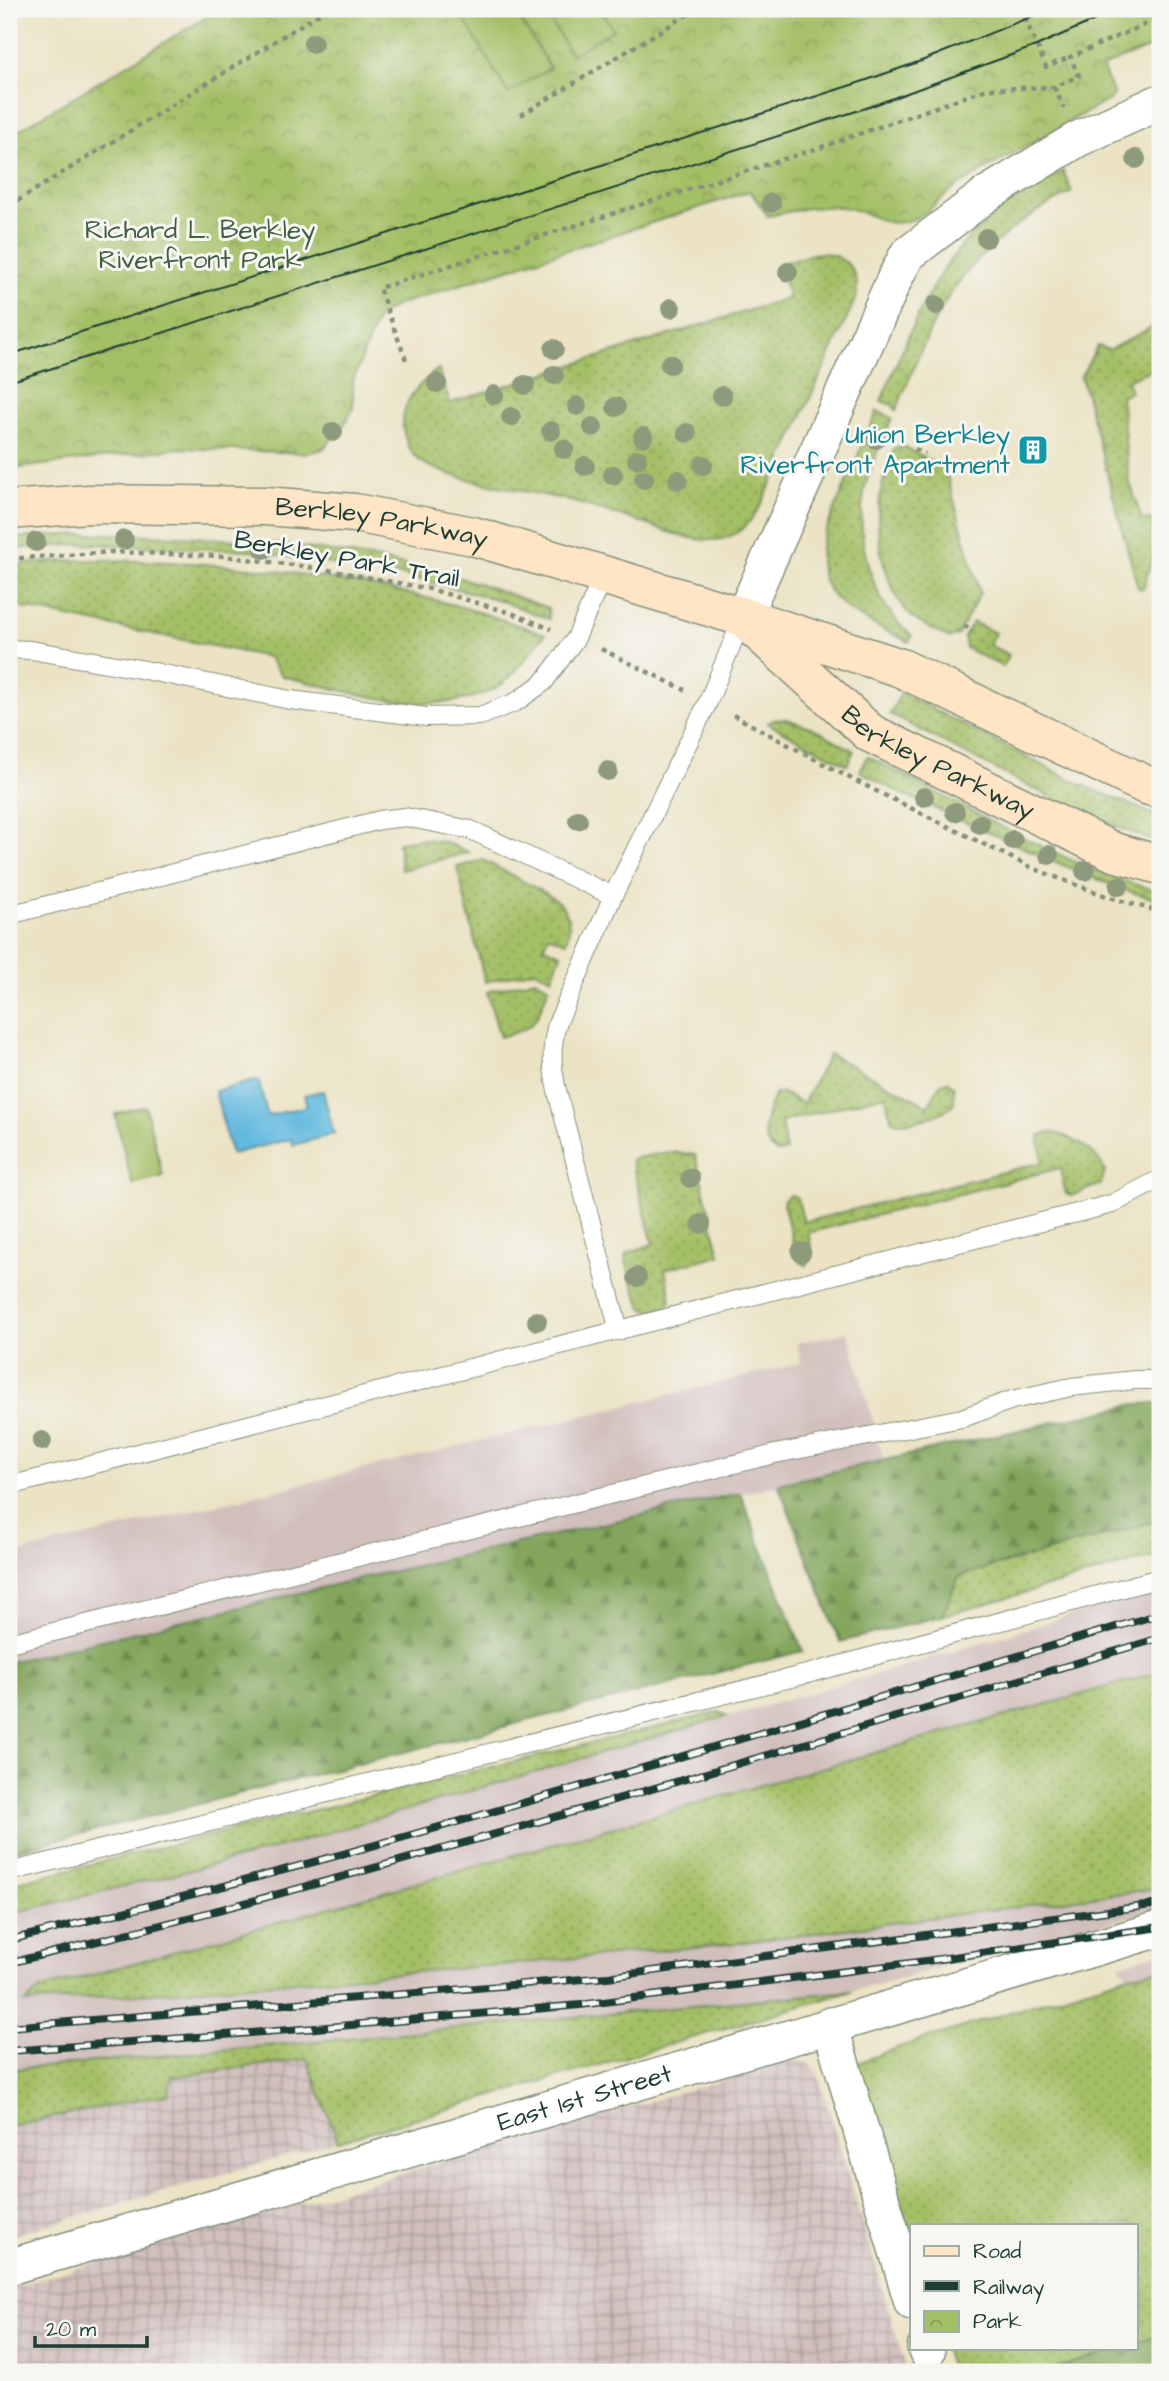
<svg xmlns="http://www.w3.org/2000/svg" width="1169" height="2381" font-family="'Architects Daughter',sans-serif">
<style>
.industrial{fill:url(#industrial-grid)}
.railway{fill:#d1bfbd}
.grass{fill:url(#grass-dots);stroke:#627e4d;stroke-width:2}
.forest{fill:url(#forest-firs);stroke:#517248;stroke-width:2}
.park{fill:url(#park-crowns);stroke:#627e4d;stroke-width:2}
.pitch{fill:#a4c066;stroke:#627e4d;stroke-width:2}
.water{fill:#62b9df;stroke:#407b8a;stroke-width:2}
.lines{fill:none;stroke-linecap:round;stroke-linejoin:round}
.service-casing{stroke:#85907c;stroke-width:20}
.minor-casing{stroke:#85907c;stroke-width:38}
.secondary-casing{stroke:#85907c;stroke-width:41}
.path{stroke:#85907c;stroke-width:4.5;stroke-dasharray:5 5;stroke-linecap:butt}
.service{stroke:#fff;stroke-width:18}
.minor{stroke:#fff;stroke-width:35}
.secondary{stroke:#fde5c5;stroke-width:38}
.tram{stroke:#1f3d34;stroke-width:2}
.rail-casing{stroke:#1f3d34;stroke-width:8}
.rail{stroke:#f6f6f2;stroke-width:5;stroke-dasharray:16;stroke-linecap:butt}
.tree{fill:#8d9a7b}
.labels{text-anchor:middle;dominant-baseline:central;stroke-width:6;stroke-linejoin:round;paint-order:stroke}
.park-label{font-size:26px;fill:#405e40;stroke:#f6f6f2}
.culture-label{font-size:26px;fill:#0d838f;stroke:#f6f6f2;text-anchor:end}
.street-label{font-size:26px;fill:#1f3d34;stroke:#f6f6f2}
</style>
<defs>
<pattern id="industrial-grid" width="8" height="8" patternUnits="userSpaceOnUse" patternTransform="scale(1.75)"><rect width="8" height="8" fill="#d1bfbd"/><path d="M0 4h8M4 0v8" fill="none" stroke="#a99c9a"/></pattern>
<pattern id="grass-dots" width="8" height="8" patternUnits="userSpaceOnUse" patternTransform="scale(1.75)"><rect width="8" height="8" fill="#a4c066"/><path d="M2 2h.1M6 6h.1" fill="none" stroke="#859d55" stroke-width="1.8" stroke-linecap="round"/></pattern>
<pattern id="forest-firs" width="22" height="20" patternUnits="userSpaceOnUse" patternTransform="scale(1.75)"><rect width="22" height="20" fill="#83a65b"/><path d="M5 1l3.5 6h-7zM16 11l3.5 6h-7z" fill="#6b884c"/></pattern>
<pattern id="park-crowns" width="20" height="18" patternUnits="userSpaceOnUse" patternTransform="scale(1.75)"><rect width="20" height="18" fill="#a4c066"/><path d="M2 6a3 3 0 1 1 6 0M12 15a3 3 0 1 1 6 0" fill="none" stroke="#859d55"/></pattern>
</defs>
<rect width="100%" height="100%" fill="#f6f6f2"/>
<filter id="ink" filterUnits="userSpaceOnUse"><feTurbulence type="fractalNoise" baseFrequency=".0143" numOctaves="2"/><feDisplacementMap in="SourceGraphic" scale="14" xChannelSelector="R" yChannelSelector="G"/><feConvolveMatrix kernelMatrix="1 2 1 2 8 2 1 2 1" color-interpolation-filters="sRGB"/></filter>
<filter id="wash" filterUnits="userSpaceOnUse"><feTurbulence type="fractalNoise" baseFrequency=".00686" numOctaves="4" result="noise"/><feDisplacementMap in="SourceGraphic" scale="28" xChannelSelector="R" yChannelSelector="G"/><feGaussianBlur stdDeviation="1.57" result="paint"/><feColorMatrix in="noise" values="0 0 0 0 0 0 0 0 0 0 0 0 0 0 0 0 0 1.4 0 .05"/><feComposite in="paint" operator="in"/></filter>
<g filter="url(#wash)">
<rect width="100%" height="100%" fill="#ebe3c4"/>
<path class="industrial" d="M307,2059L338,2141L9,2236V2126L168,2094L172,2077Z
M798,2060L809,2064L815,2070L819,2078L905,2365L882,2372H9V2288L788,2061Z"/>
<path class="railway" d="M848,1332L884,1461L367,1577L9,1662V1555L801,1363L797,1343Z
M1160,1588V1672L40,1990L738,1943L1160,1888V1909L853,1991L9,2070V1914L249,1856L934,1657Z
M1160,1952V1970L1129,1975L1118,1965Z"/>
<path class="grass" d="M1063,171L1072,192C1019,218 973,256 942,307C924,339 911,376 896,410L892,405L881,401C908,338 929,272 982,225C1006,203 1035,188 1063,171Z
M824,253C849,257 860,274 856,298L763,501C754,518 742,535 721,539C694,544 664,530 638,521C615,514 591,506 566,500C531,491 442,480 418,459C408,450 404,438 403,425C402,399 419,385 438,369L450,403L789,298L779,264L813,254Z
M1160,323V366L1127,380L1131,392L1121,396L1129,480L1142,520L1152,519L1156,546L1143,589L1138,588L1081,376L1098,346L1109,350Z
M877,411L892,418C883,439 872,461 866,483C853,535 870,602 912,636L909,642C863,618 806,602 823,537Z
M903,446L945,469L980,593L958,635L950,638C938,632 922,626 912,617C902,608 894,593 889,580C872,534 876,493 894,449Z
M82,534C209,533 334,546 457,577C488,585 518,598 548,608L549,619L496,599L406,576L246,550L83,544L9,549V538Z
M79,560C207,559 329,572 454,605C484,613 515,624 545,634C530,652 515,678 494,689C431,721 346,690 282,676L268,657L24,608L9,607V565Z
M973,622L995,633L989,645L1009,655L1003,667L966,648L964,637Z
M901,693L1073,781L1160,817V843C1066,810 979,760 890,714Z
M786,719L813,728L854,751L847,765L767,723L774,720Z
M867,756C959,803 1061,865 1160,892V901L1119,888L1051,860L896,791L860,771Z
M421,839L441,841L469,852L401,870L398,842Z
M483,860C498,868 513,876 528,884C553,897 578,908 566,942L548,935L544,947L561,954L552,978L535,970L485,982L457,867Z
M535,979L549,987C535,1023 538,1027 500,1037L487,992Z
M829,1054L928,1106L940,1084L947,1081L954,1087V1103C944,1116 907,1126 892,1121L885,1095L781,1122L786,1151L778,1153C755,1141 766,1112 775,1094L783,1093L803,1104Z
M1049,1132C1070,1135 1099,1151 1105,1172L1101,1184L1071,1196L1066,1194L1060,1168L808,1233L813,1257L806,1265L798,1260L783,1204L784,1200L790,1195L797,1197L804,1222L1043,1162L1039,1140L1040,1136Z
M668,1152L695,1155L720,1255L665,1269L671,1301L666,1308L653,1312L643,1308C634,1291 629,1274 625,1256L627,1253L653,1244L631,1159Z
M1160,1520V1555L942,1616L959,1576Z
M1160,1672V1888L738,1943L524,1963L26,2003L39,1990Z
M719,1712L727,1716L249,1856L9,1914V1884Z
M1160,1970V2335L1136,2343V2225H912V2245L855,2064L899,2047L1129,1975Z
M853,1991L338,2141L307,2059L172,2077L168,2094L9,2126V2070Z
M944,2348H1120L1044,2372H952Z"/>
<path class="forest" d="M1160,1403V1520L959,1576L942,1616L840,1642L778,1484L1135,1404Z
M740,1493L803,1651L9,1852V1662L367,1577Z
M1160,2335V2372H1044L1120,2348H1136V2343Z"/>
<path class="park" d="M220,9H1160V43L1102,67L1114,95L1109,100C1058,128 1006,156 956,187C938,199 925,219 903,222C885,226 865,211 847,208C820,203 794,211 768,216L750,191L397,305L378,317L353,381V409L342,428L323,449L306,453L180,448L9,469V136Z"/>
<path class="pitch" d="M458,9H514L550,68L508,93Z
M544,9H600L613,30L571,55Z
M145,1106L163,1176L132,1184L115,1114Z"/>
<path class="water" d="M258,1080L268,1116L307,1106L304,1095L323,1091L334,1134L293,1145L291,1139L231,1154L215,1091Z"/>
</g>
<g filter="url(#ink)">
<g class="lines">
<g class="service-casing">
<path id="service" d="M9,649L31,650L140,669L290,700L426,717L480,716L516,702L544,682L576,638L604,574
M9,915L380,820L405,817L471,830L613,896
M619,1331L558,1095C552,1070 550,1050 557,1024L613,896L708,702L743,617
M9,1486L1112,1204L1160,1179
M9,1643L775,1454L962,1418L1012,1400L1071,1387L1135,1380H1160
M9,1872L811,1673L1160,1578"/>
</g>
<g class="minor-casing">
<g id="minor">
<path d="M743,617L895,278L907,255L987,194L1078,139L1160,102"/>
<path d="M830,2025L912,2302"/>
<path id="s1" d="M9,2267L1160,1929"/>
<path d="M925,2348L927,2352"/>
</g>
</g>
<g class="secondary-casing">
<g id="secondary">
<path id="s2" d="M9,510L89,504L265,506L355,513L473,536L743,617L901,668L1146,785L1160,789"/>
<path id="s3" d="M752,626L870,733L1114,852L1160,865"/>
</g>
</g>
<path class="path" d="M1021,9L1046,67L1070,57
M1054,87L1064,108
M521,115L697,9
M9,206L327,9
M406,360L379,288L822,147L987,89L1054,87L1079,76L1070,57L1160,18
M915,449L925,454
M9,559L112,552L224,556L323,569L430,589L511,613L551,629
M965,629L970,620
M601,649L685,690
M733,715L848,777L1032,868L1106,896L1160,912"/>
<use href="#service" class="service"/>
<use href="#minor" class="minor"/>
<use href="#secondary" class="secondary"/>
<path class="tram" d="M9,355L861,82L924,60L1050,9
M9,382L866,108L1036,46L1120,9"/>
<g class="rail-casing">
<path id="rail" d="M9,1940C397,1848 778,1726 1160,1614
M9,1963C396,1869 778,1752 1160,1638
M9,2027L607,1977L1160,1904
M9,2051L316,2028L580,2005L926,1961L1160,1927"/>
</g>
<use href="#rail" class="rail"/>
</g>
<g class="tree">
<circle cx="313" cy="43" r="10"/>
<circle cx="1136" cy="159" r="10"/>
<circle cx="771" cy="203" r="10"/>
<circle cx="986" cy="238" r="10"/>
<circle cx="788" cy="272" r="10"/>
<circle cx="936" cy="305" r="10"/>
<circle cx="671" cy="308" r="10"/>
<circle cx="554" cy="349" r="10"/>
<circle cx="670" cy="364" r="10"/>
<circle cx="554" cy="375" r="10"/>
<circle cx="437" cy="383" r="10"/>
<circle cx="525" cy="385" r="10"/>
<circle cx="494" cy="395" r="10"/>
<circle cx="722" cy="396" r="10"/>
<circle cx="577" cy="406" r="10"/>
<circle cx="616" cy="407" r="10"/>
<circle cx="511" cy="417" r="10"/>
<circle cx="593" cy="427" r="10"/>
<circle cx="551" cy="431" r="10"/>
<circle cx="333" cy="432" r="10"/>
<circle cx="687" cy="433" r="10"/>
<circle cx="643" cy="437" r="10"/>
<circle cx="876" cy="439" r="10"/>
<circle cx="564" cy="449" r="10"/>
<circle cx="637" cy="459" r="10"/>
<circle cx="703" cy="465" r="10"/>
<circle cx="585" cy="466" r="10"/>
<circle cx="613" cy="475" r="10"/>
<circle cx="644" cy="479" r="10"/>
<circle cx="678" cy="480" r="10"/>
<circle cx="124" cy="540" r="10"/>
<circle cx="36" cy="542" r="10"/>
<circle cx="264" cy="549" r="10"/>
<circle cx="608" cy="771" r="10"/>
<circle cx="924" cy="797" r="10"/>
<circle cx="955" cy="812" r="10"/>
<circle cx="578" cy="820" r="10"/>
<circle cx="980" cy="824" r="10"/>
<circle cx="1013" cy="840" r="10"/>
<circle cx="1049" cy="855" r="10"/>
<circle cx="1085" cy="871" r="10"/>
<circle cx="1119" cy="886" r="10"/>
<circle cx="690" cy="1178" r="10"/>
<circle cx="701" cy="1224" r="10"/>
<circle cx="801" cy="1252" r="10"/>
<circle cx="637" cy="1277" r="10"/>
<circle cx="537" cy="1321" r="10"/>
<circle cx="42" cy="1441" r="10"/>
</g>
</g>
<defs>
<g id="building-square" transform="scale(1.575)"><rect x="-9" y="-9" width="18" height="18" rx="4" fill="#0f9aa8" stroke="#f6f6f2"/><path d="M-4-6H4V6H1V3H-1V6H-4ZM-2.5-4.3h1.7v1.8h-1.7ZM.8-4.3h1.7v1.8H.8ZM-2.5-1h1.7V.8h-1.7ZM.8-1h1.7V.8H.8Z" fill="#fff"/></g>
</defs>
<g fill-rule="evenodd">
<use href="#building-square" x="1033" y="450"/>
</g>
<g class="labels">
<g class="park-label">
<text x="200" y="230">Richard L. Berkley<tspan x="200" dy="30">Riverfront Park</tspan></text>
</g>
<g class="culture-label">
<text x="1010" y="435">Union Berkley<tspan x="1010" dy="30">Riverfront Apartment</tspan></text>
</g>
<g class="street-label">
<text stroke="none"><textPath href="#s2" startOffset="374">Berkley Parkway</textPath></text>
<text transform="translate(347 559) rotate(10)">Berkley Park Trail</text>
<text stroke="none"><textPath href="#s3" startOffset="233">Berkley Parkway</textPath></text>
<text stroke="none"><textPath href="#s1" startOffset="600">East 1st Street</textPath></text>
</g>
</g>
<rect width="1169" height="2381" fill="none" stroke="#f6f6f2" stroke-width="35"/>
<rect x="910" y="2224" width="228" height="126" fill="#f6f6f2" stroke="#a0aca6" stroke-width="2"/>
<rect x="924" y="2246" width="35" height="10" fill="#fde5c5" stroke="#a0aca6" stroke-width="2"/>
<text x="973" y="2258" font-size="21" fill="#1f3d34">Road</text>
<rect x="924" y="2281" width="35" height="10" fill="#1f3d34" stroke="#a0aca6" stroke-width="2"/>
<text x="973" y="2294" font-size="21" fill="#1f3d34">Railway</text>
<rect x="924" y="2311" width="35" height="21" fill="url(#park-crowns)" stroke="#a0aca6" stroke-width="2"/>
<text x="973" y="2328" font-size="21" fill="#1f3d34">Park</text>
<path d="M35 2336v10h112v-10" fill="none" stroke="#1f3d34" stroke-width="3.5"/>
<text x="46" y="2336" font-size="21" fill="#1f3d34" stroke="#f6f6f2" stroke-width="5" paint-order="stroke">20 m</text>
</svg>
